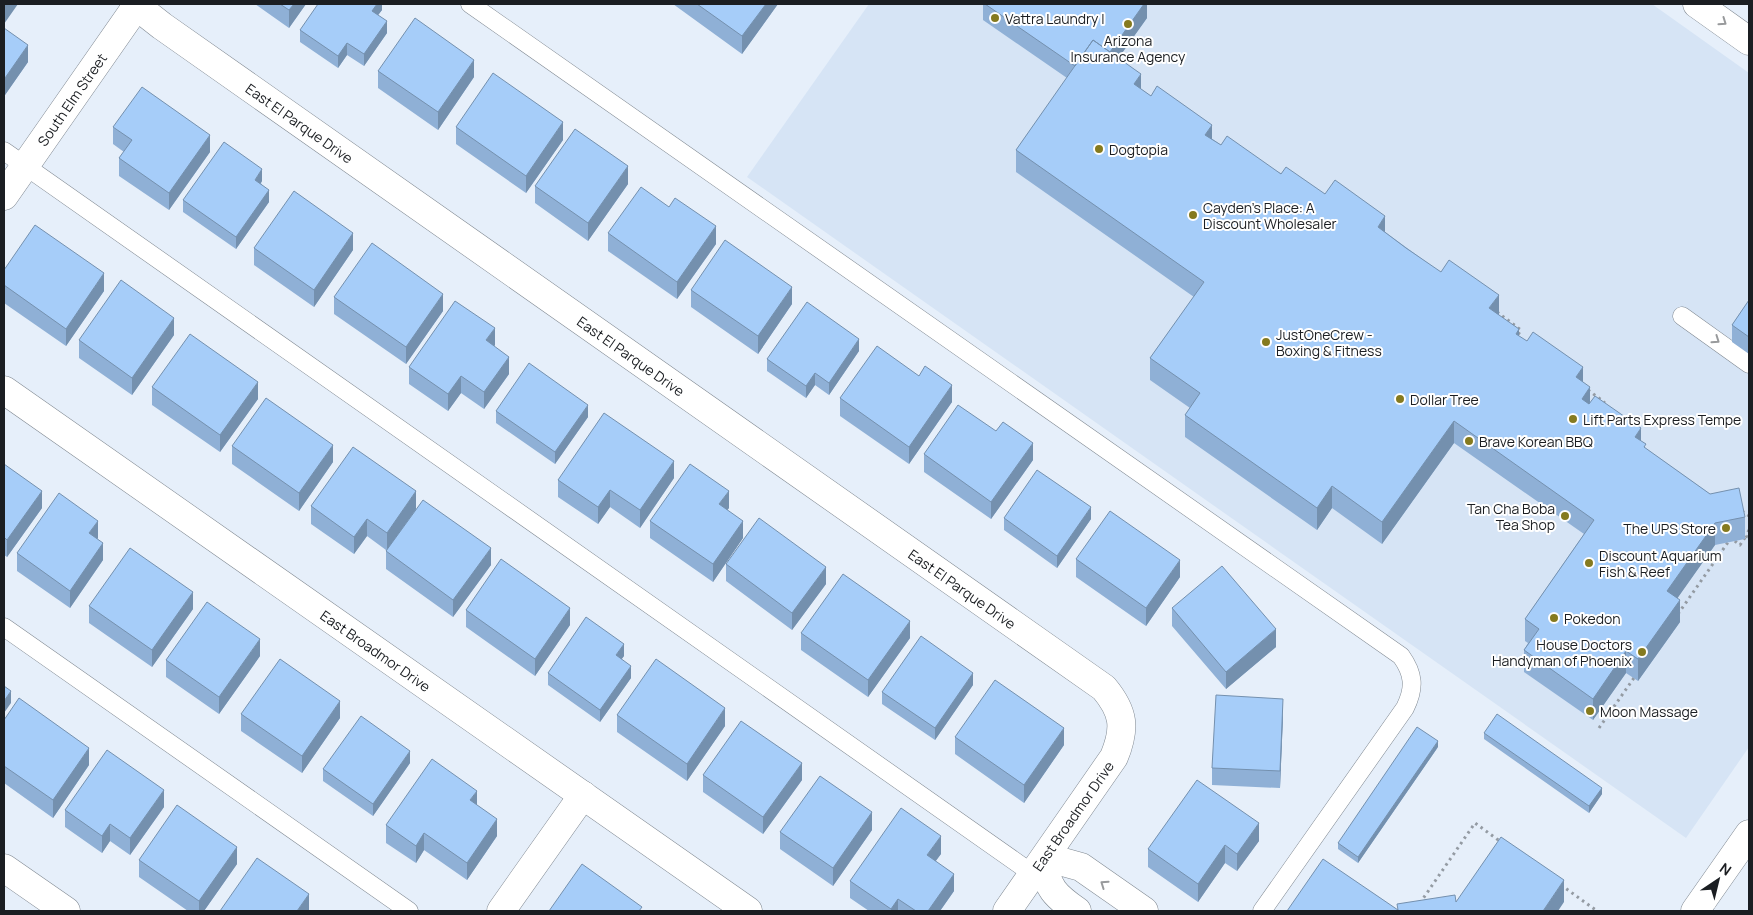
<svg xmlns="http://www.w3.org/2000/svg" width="1753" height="915" font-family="Manrope,sans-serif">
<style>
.built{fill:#d6e4f5}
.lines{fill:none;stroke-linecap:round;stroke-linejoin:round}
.service-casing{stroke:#808992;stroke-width:19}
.minor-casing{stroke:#808992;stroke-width:29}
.secondary-casing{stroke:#808992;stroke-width:29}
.path{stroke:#949ba3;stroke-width:3;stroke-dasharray:2.5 4;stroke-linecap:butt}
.service{stroke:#fff;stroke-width:18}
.minor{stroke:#fff;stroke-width:28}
.secondary{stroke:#fff;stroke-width:28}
.wall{fill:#8fb0d6}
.shaded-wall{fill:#7490ae}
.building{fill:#a6cdf9;stroke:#7490ae}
.oneway{stroke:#989a9c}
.poi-dot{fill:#857a1f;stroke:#fff;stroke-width:2}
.labels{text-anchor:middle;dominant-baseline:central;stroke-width:4;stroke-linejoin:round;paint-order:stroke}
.poi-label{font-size:14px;fill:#1b1e22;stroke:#fff;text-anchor:start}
.street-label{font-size:14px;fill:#1b1e22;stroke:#fff}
</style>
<rect width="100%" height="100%" fill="#e6effa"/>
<path class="built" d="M869,4H1652L1749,73V747L1686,838L747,177Z"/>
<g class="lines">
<g class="service-casing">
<path id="service" d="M470,4L1401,656C1414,674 1415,688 1405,708L1262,911
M4,151L1033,874
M1682,316L1749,364
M4,627L409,911"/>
</g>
<g class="minor-casing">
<g id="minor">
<path id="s1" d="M134,4L162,26L1104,688C1124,712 1126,728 1114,757L1007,911"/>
<path id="s2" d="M4,196L138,4"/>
<path id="s3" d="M4,390L748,911"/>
<path d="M4,868L66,911"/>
<path d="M501,911L583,795"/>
<path d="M1077,911C1054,895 1049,889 1042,862H1063L1081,867L1144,911"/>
</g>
</g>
<g class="secondary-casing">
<path id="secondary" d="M1697,4L1749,41
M1695,911L1749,834"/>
</g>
<path class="path" d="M1497,312L1521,330L1517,336
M1588,390L1604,402L1602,405
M1742,511L1749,516
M1749,530L1746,536L1749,538
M1678,614L1731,538L1740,545L1746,536
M1599,728L1636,675
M1561,885L1597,911
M1420,903L1475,823L1501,842"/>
<use href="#service" class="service"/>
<use href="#minor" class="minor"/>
<use href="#secondary" class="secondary"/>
</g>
<path class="wall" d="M255,4H306L289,28Z
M382,4V10L378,15L387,33L364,66L347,55L338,68L300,42V30Z
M673,4H778L742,54Z
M983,4H1147V18L1118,58L1141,89L1221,145L1325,194L1385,232L1499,315L1519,336L1583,382L1590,402L1641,441L1646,449L1710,494L1745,517V539L1715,545L1677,598L1680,622L1638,681L1626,673L1593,720L1524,672V650L1528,643L1525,641V619L1584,534L1454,443L1382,544L1332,508L1317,530L1185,437V415L1190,408L1150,380V358L1194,297L1016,172V150L1067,78L983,20Z
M4,28L28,62L5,95H4Z
M378,71L474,77L438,130L378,88Z
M113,127L210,152L169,210L119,176V158L124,152L113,144Z
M456,127L563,140L526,193L456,144Z
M262,181L261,183L269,202L236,249L183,212V200Z
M628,184L588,241L535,203V186Z
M608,233L716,244L677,299L608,251Z
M254,248L353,250L314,307L254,265Z
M4,270L104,291L66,346L4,303Z
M691,290L792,304L758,354L691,307Z
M334,297L443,311L406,364L334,314Z
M1749,300V354L1732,342V325Z
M174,335L132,395L79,358V340Z
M495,345L494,346L509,374L484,409L461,393L448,411L409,384V367Z
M859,351L829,395L815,385L806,398L767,371V359Z
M919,376L952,402L909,464L840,416V398Z
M152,387L258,399L220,452L152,405Z
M496,411L588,417L555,464L496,423Z
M996,431L1033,460L991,519L924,472V454Z
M232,446L333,462L299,511L232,464Z
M4,464L42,508L7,557L4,555Z
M674,478L640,528L610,507L598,524L558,497V480Z
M311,506L416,509L491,565L453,617L386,569V550L367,536L354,554L311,524Z
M729,508L727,510L743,538L713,582L650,538V521Z
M1004,518L1091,519L1057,568L1004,530Z
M98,538L97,539L103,560L70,608L17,571V553Z
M1076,559L1180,577L1146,626L1076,577Z
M726,564L826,584L792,630L726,581Z
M89,606L193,609L152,667L89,623Z
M1172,608L1276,647L1226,689L1172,626Z
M466,610L570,625L535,676L466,627Z
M801,633L910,638L868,697L801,650Z
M260,656L219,714L166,677V660Z
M624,656L621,659L631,678L600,722L548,685V673Z
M973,685L935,740L882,704V692Z
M241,714L340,718L302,773L241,731Z
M617,715L725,726L687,781L617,732Z
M1283,716L1280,788L1212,785V768Z
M4,720L89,765L53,818L4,783Z
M1484,733L1602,794L1589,813L1484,739Z
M955,737L1064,745L1024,803L955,754Z
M1438,747L1358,863L1338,849V843Z
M410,763L373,816L323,781V769Z
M703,775L802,780L763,834L703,792Z
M477,805L497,836L467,880L424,850L416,863L386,843V825Z
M164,807L130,855L110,841L102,853L65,827V810Z
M872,830L833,886L780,849V832Z
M1259,841L1237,871L1225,863L1198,902L1148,867V849Z
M941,854L935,861L954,891L940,911H869L850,898V881Z
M139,860L237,864L204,911H188L139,877Z"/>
<path class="shaded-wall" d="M6,4H18L4,24V6Z
M294,4H306L289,28V10Z
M377,4H382V10L372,23V11Z
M766,4H778L742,54V36Z
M1144,4H1147V18L1108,73V55Z
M387,21V33L364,66V54Z
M347,43V55L338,68V56Z
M28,45V62L5,95V78Z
M474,60V77L438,130V112Z
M1141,74V96L1134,84Z
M563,122V140L526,193V176Z
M1212,125V147L1205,135Z
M210,135V152L169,210V193Z
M628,166V184L588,241V223Z
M262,169V181L255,192V180Z
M269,190V202L236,249V237Z
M1385,216V238L1378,227Z
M716,226V244L677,299V282Z
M353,233V250L314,307V290Z
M104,273V291L66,346V329Z
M792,287V304L758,354V336Z
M443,294V311L406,364V347Z
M1499,295V317L1489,308Z
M174,318V335L132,395V378Z
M495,328V345L486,358V340Z
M1519,329V351L1516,334Z
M859,339V351L829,395V383Z
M509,357V374L484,409V392Z
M1583,367V389L1576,377Z
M815,373V385L806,398V386Z
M461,376V393L448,411V394Z
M258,382V399L220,452V435Z
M952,385V402L909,464V447Z
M1590,387V408L1582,399Z
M588,405V417L555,464V452Z
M1454,421V443L1382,544V522Z
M1641,428V450L1635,437Z
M1033,443V460L991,519V502Z
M333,445V462L299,511V493Z
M674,461V478L640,528V510Z
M1332,486V508L1317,530V508Z
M610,490V507L598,524V507Z
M42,491V508L7,557V540Z
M416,491V509L387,550V533Z
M729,491V508L719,521V504Z
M1091,507V519L1057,568V556Z
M367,519V536L354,554V537Z
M98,521V538L89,550V533Z
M743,521V538L713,582V564Z
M1715,523V545L1667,613V591Z
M103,543V560L70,608V591Z
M491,548V565L453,617V600Z
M1180,560V577L1146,626V608Z
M826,567V584L792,630V613Z
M193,592V609L152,667V650Z
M1680,600V622L1638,681V659Z
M570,608V625L535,676V659Z
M910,621V638L868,697V680Z
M1276,629V647L1226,689V672Z
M260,639V656L219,714V697Z
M624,644V656L616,667V655Z
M1626,651V673L1593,720V699Z
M631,666V678L600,722V710Z
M973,673V685L935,740V728Z
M11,691V703L4,713V701Z
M1283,699V716L1280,788V771Z
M340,701V718L302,773V756Z
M725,708V726L687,781V764Z
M1064,728V745L1024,803V785Z
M1438,741V747L1358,863V857Z
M89,748V765L53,818V800Z
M410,751V763L373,816V804Z
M802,763V780L763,834V817Z
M1602,788V794L1589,813V806Z
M164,790V807L130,855V838Z
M477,791V808L470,800Z
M872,812V830L833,886V868Z
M497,819V836L467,880V863Z
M1259,823V841L1237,871V854Z
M110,824V841L102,853V836Z
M424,833V850L416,863V846Z
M941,836V854L927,873V855Z
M1225,845V863L1198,902V884Z
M237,847V864L204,911H199V901Z
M954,874V891L940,911H928Z
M1564,880V902L1558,911H1543Z
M309,894V911H297Z
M898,899V911H891V909Z"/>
<path class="building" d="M280,4H294L289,10Z
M318,4H377L372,11L387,21L364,54L347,43L338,56L300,30Z
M697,4H766L742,36Z
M985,4H1144L1110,52L1093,40L1075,66Z
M415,18L474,60L438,112L378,71Z
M4,28L28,45L5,78H4Z
M1093,40L1141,74L1134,84L1151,96L1157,86L1212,125L1205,135L1221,145L1227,136L1281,174L1286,167L1325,194L1335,180L1385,216L1378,227L1406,248L1441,272L1449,260L1499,295L1489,308L1519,329L1516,334L1527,341L1533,332L1583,367L1576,377L1590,387L1582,399L1589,404L1595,396L1641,428L1635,437L1646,444L1644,447L1710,494L1739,488L1745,517L1715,523L1667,591L1680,600L1638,659L1626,651L1593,699L1524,650L1539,629L1525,619L1594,520L1454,421L1382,522L1332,486L1317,508L1185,415L1200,393L1150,358L1204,282L1016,150Z
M493,73L563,122L526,176L456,127Z
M142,87L210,135L169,193L119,158L132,140L113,127Z
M575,129L628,166L588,223L535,186Z
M224,142L262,169L255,180L269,190L236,237L183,200Z
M641,187L669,207L675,198L716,226L677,282L608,233Z
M294,191L353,233L314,290L254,248Z
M35,225L104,273L66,329L4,285V270Z
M725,240L792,287L758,336L691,290Z
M372,243L443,294L406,347L334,297Z
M121,280L174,318L132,378L79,340Z
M1749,300V337L1732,325Z
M455,301L495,328L486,340L509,357L484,392L461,376L448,394L409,367Z
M807,302L859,339L829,383L815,373L806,386L767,359Z
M190,334L258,382L220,435L152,387Z
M877,346L919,376L925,366L952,385L909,447L840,398Z
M529,363L588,405L555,452L496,411Z
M266,398L333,445L299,493L232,446Z
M958,405L996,431L1003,422L1033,443L991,502L924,454Z
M604,413L674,461L640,510L610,490L598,507L558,480Z
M353,447L416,491L387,533L367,519L354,537L311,506Z
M4,464L42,491L7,540L4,537Z
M690,464L729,491L719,504L743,521L713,564L650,521Z
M1037,470L1091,507L1057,556L1004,518Z
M59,493L98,521L89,533L103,543L70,591L17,553Z
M423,500L491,548L453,600L386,551Z
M1110,511L1180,560L1146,608L1076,559Z
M759,518L826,567L792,613L726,564Z
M130,548L193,592L152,650L89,606Z
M501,559L570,608L535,659L466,610Z
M1222,566L1276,629L1226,672L1172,608Z
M843,574L910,621L868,680L801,633Z
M207,602L260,639L219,697L166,660Z
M586,617L624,644L616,655L631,666L600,710L548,673Z
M921,636L973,673L935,728L882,692Z
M280,659L340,701L302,756L241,714Z
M656,659L725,708L687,764L617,715Z
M995,680L1064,728L1024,785L955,737Z
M4,686L11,691L4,701Z
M1216,695L1283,699L1280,771L1212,768Z
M19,698L89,748L53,800L4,766V720Z
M1497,714L1602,788L1589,806L1484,733Z
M361,716L410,751L373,804L323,769Z
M741,721L802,763L763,817L703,775Z
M1417,727L1438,741L1358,857L1338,843Z
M107,750L164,790L130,838L110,824L102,836L65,810Z
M432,759L477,791L470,800L497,819L467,863L424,833L416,846L386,825Z
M820,776L872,812L833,868L780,832Z
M1197,780L1259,823L1237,854L1225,845L1198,884L1148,849Z
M177,805L237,847L199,901L139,860Z
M901,808L941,836L927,855L954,874L928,911H916L898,899L891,909L850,881Z
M1501,837L1564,880L1543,911H1287L1323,859L1398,910L1397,904L1455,895L1456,902Z
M257,858L309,894L297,911H220Z
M582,864L642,907L639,911H549Z"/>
<defs><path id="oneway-chevron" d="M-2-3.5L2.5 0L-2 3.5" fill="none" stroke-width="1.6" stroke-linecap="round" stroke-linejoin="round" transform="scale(1.25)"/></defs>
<g class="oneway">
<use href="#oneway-chevron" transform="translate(1723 22) rotate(35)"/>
<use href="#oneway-chevron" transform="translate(1716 340) rotate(35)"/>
<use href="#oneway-chevron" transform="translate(1104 884) rotate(-145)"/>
</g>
<g class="poi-dot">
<circle cx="995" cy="18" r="5"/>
<circle cx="1128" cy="24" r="5"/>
<circle cx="1099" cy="149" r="5"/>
<circle cx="1193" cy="215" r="5"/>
<circle cx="1266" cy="342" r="5"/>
<circle cx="1400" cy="399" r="5"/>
<circle cx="1573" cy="419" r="5"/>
<circle cx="1469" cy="441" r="5"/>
<circle cx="1565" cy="516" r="5"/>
<circle cx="1726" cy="528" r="5"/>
<circle cx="1589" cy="563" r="5"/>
<circle cx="1554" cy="618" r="5"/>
<circle cx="1642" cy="652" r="5"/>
<circle cx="1590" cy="711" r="5"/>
</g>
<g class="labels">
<g class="poi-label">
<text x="1005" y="18">Vattra Laundry I</text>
<text x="1128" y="40" text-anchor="middle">Arizona<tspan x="1128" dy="16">Insurance Agency</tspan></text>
<text x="1109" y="149">Dogtopia</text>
<text x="1203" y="207">Cayden's Place: A<tspan x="1203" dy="16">Discount Wholesaler</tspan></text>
<text x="1276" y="334">JustOneCrew -<tspan x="1276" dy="16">Boxing &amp; Fitness</tspan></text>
<text x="1410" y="399">Dollar Tree</text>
<text x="1583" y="419">Lift Parts Express Tempe</text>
<text x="1479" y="441">Brave Korean BBQ</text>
<text x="1555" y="508" text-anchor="end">Tan Cha Boba<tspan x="1555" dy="16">Tea Shop</tspan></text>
<text x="1716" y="528" text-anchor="end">The UPS Store</text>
<text x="1599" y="555">Discount Aquarium<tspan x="1599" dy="16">Fish &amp; Reef</tspan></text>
<text x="1564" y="618">Pokedon</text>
<text x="1632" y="644" text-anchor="end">House Doctors<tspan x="1632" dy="16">Handyman of Phoenix</tspan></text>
<text x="1600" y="711">Moon Massage</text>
</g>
<g class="street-label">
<text stroke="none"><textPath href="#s2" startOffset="118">South Elm Street</textPath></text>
<text stroke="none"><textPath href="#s1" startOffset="204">East El Parque Drive</textPath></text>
<text stroke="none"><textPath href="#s1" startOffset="609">East El Parque Drive</textPath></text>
<text stroke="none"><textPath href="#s1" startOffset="1014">East El Parque Drive</textPath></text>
<text stroke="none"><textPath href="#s3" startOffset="454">East Broadmor Drive</textPath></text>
<text transform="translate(1073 816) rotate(-55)">East Broadmor Drive</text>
</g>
</g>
<rect width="1753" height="915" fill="none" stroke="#1b1e22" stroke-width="10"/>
<g transform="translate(1718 880) rotate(35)" stroke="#ffffff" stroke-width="4" paint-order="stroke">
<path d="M0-4L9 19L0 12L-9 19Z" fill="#1b1e22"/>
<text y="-8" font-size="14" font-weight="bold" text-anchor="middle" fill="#1b1e22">N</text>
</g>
</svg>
